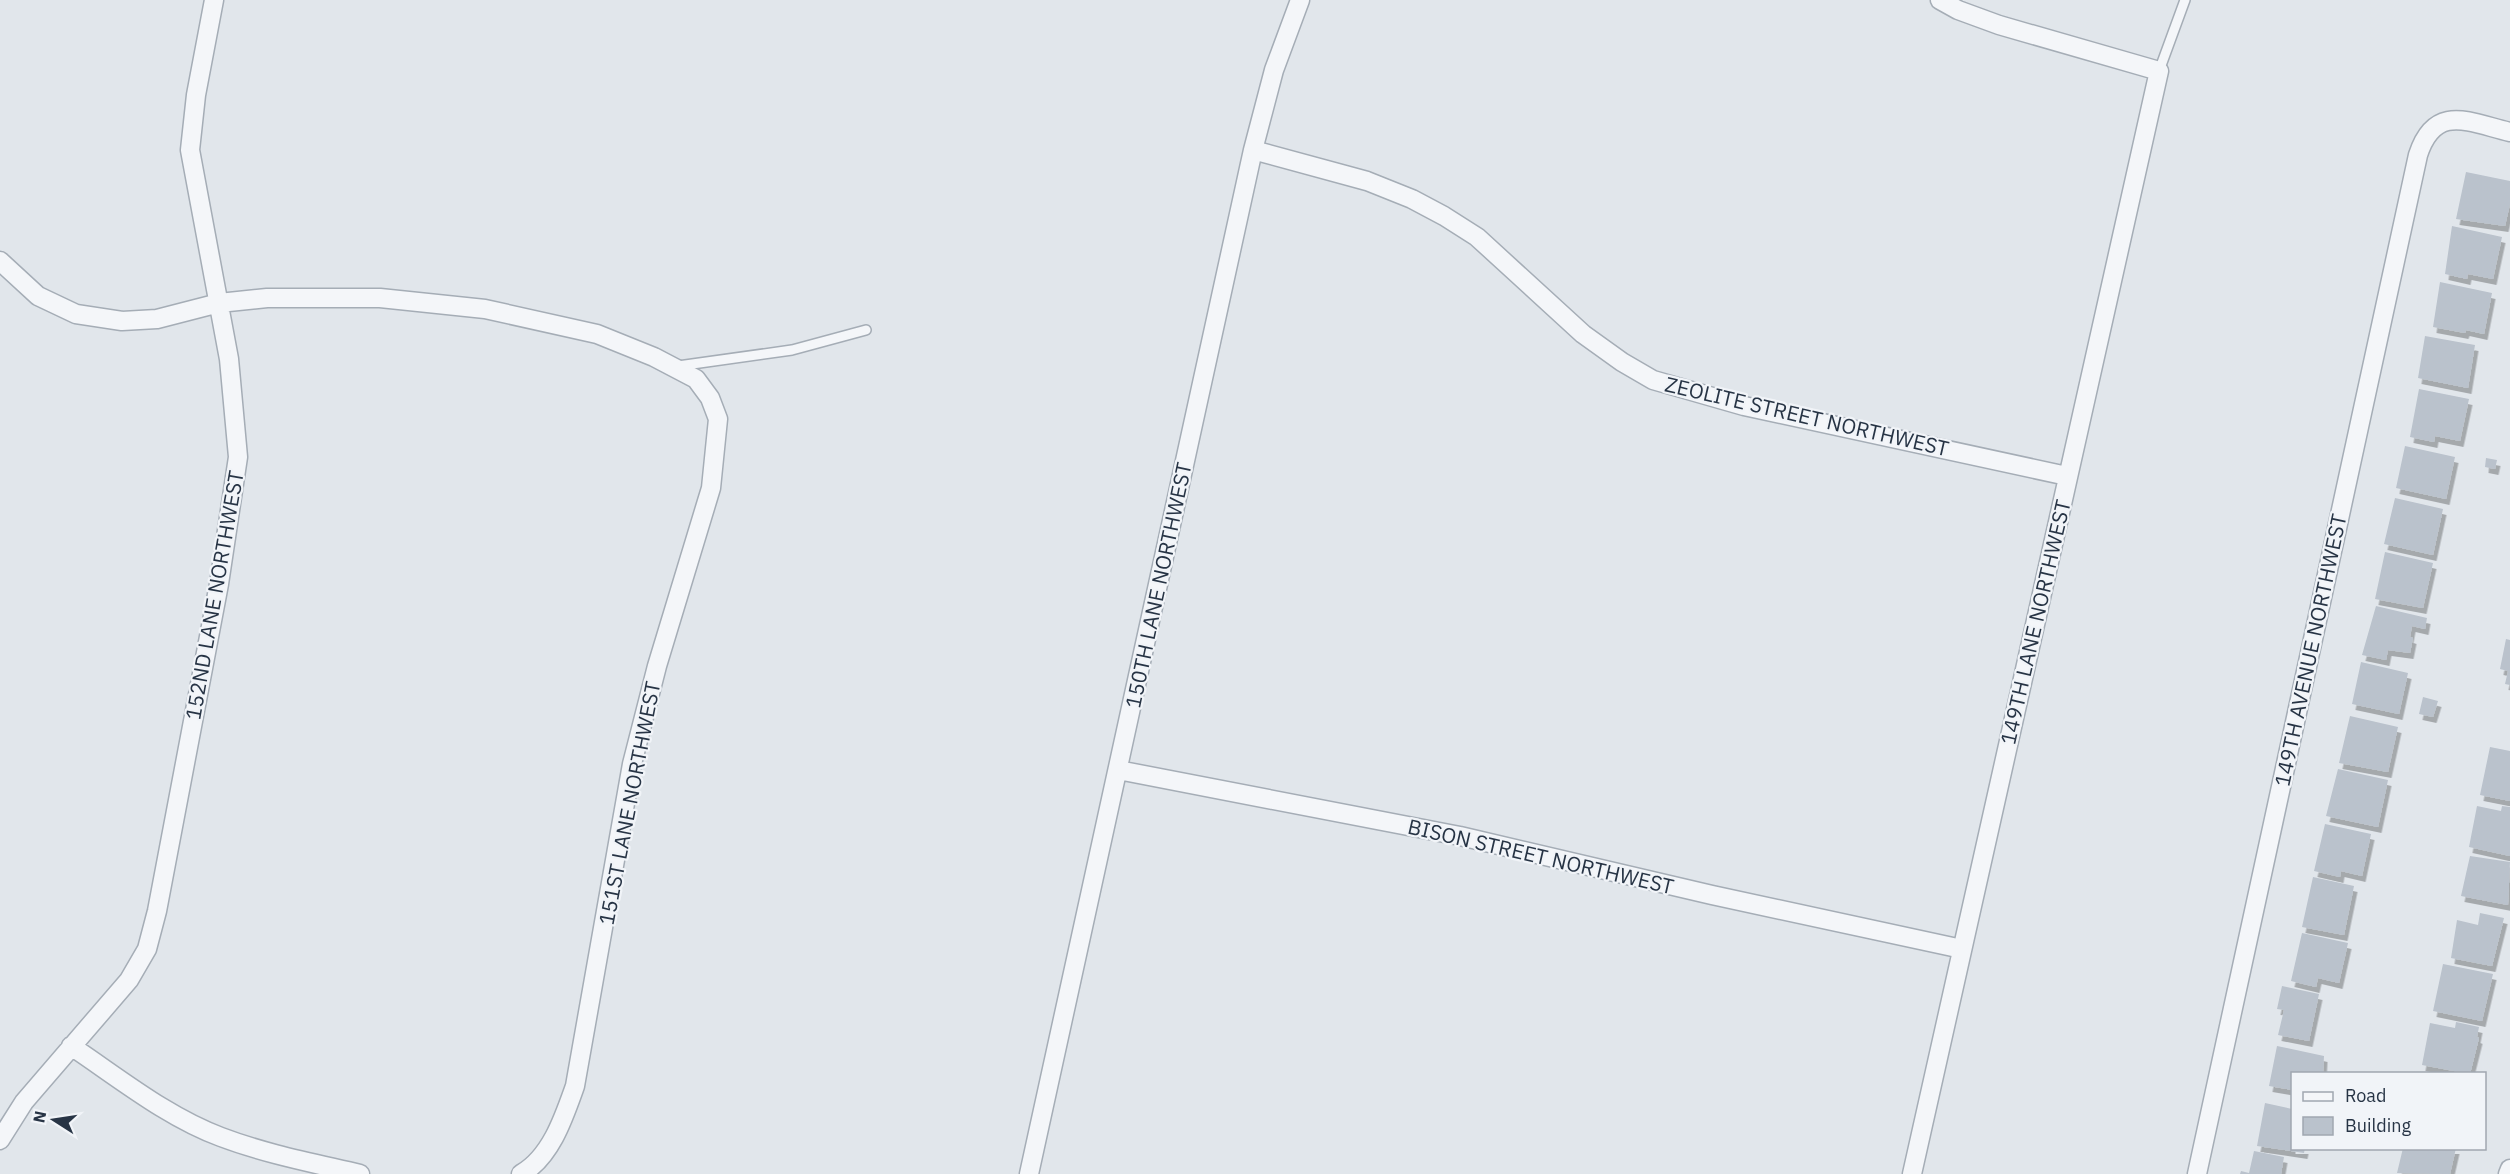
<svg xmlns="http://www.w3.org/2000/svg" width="2510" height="1174" font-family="'IBM Plex Sans',sans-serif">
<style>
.building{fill:#bac2cc;filter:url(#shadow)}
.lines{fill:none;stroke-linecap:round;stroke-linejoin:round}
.service-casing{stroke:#a5adb6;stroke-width:12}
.minor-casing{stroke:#a5adb6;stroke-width:21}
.service{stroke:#f4f6f9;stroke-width:9}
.minor{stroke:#f4f6f9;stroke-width:18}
.labels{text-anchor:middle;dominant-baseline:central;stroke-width:4.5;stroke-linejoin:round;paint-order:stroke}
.street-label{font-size:21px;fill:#273445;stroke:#f1f4f8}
</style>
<defs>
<filter id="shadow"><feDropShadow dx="3.5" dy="6" stdDeviation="0" flood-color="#0004"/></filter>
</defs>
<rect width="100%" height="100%" fill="#e1e6eb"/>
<path class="building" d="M2466,172L2510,181V204L2505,226L2456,219Z
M2452,226L2502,237L2493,279L2468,274L2467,279L2445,274Z
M2440,282L2492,293L2484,334L2466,330L2465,333L2433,327Z
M2425,336L2475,345L2468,388L2418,378Z
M2419,389L2469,399L2460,441L2435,436L2434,442L2410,437Z
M2405,446L2455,457L2446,499L2396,488Z
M2486,458L2497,460L2495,469L2485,467Z
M2395,498L2443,509L2433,555L2384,544Z
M2385,552L2433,563L2423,608L2375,599Z
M2376,606L2427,618L2425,629L2412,626L2410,637L2413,638L2410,653L2388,650L2386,660L2362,655Z
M2506,639L2510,640V685L2505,684L2508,671L2500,669Z
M2361,662L2408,673L2399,714L2352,704Z
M2423,697L2438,701L2433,717L2419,714Z
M2350,716L2398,727L2388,772L2339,763Z
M2490,747L2510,751V801L2480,795Z
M2338,769L2388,780L2378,827L2326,816Z
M2477,806L2501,811L2502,806L2510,807V856L2469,847Z
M2325,824L2371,834L2362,876L2341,871L2340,877L2314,871Z
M2470,856L2510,862L2508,905L2461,896Z
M2313,877L2354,886L2344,935L2302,927Z
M2480,913L2504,918L2492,966L2451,958L2457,920L2478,925Z
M2302,933L2348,943L2339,983L2318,978L2316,987L2291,981Z
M2443,964L2493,974L2482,1021L2433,1011Z
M2282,986L2319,994L2309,1041L2278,1035L2284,1010L2277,1009Z
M2456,1022L2479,1027L2477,1037L2479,1038L2470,1074L2422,1065L2430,1023L2455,1028Z
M2277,1046L2324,1056L2323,1074H2292V1090L2269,1086Z
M2265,1103L2292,1109V1148H2305L2304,1153L2257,1146Z
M2403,1148H2456L2450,1174L2397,1173Z
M2254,1151L2284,1157L2281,1174H2240L2241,1171L2249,1173Z"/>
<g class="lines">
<g class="service-casing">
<path id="service" d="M2159,71L2185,0
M678,366L792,350L866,330"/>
</g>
<g class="minor-casing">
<path id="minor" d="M1253,150L1367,181L1412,199L1444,216L1477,237L1583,334L1622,362L1653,380L1744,406L2067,476
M0,261L38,296L76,314L122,321L157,319L219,303L267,298H380L485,309L597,334L654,357L696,379L710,398L718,419L711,488L657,666L632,764L575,1086C564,1117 551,1157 521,1174
M1118,770L1460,836L1712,895L1962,949
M71,1046C119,1078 167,1117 221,1137C266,1154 313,1163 360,1174
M0,1140L24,1102L129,980L147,949L157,911L219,584L238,457L229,359L190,150L196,95L214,0
M1029,1174L1253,150L1274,70L1300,0
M1912,1174L2159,71L1999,25L1958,10L1940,0
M2197,1174L2418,155C2435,103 2468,122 2510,132
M2508,1174L2510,1169"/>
</g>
<use href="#service" class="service"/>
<use href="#minor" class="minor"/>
</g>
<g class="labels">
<g class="street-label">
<text transform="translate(1807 416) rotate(13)">ZEOLITE STREET NORTHWEST</text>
<text transform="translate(1158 585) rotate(-78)">150TH LANE NORTHWEST</text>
<text transform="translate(214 595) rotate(-80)">152ND LANE NORTHWEST</text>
<text transform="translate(2035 622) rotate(-77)">149TH LANE NORTHWEST</text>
<text transform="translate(2310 650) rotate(-78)">149TH AVENUE NORTHWEST</text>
<text transform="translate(629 803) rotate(-79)">151ST LANE NORTHWEST</text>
<text transform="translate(1541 856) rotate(13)">BISON STREET NORTHWEST</text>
</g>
</g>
<rect x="2291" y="1072" width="195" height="78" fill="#f1f4f8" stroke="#a0a7b0" stroke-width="1.5"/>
<rect x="2303" y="1092" width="30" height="9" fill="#f4f6f9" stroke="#a0a7b0" stroke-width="1.5"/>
<text x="2345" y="1102" font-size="18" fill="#273445">Road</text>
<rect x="2303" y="1117" width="30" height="18" fill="#bac2cc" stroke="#a0a7b0" stroke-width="1.5"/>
<text x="2345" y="1132" font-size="18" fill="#273445">Building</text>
<g transform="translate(54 1120) rotate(282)" stroke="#f1f4f8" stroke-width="4.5" paint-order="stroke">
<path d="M0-4.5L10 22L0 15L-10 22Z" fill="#273445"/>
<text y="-9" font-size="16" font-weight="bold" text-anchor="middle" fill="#273445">N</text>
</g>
</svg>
